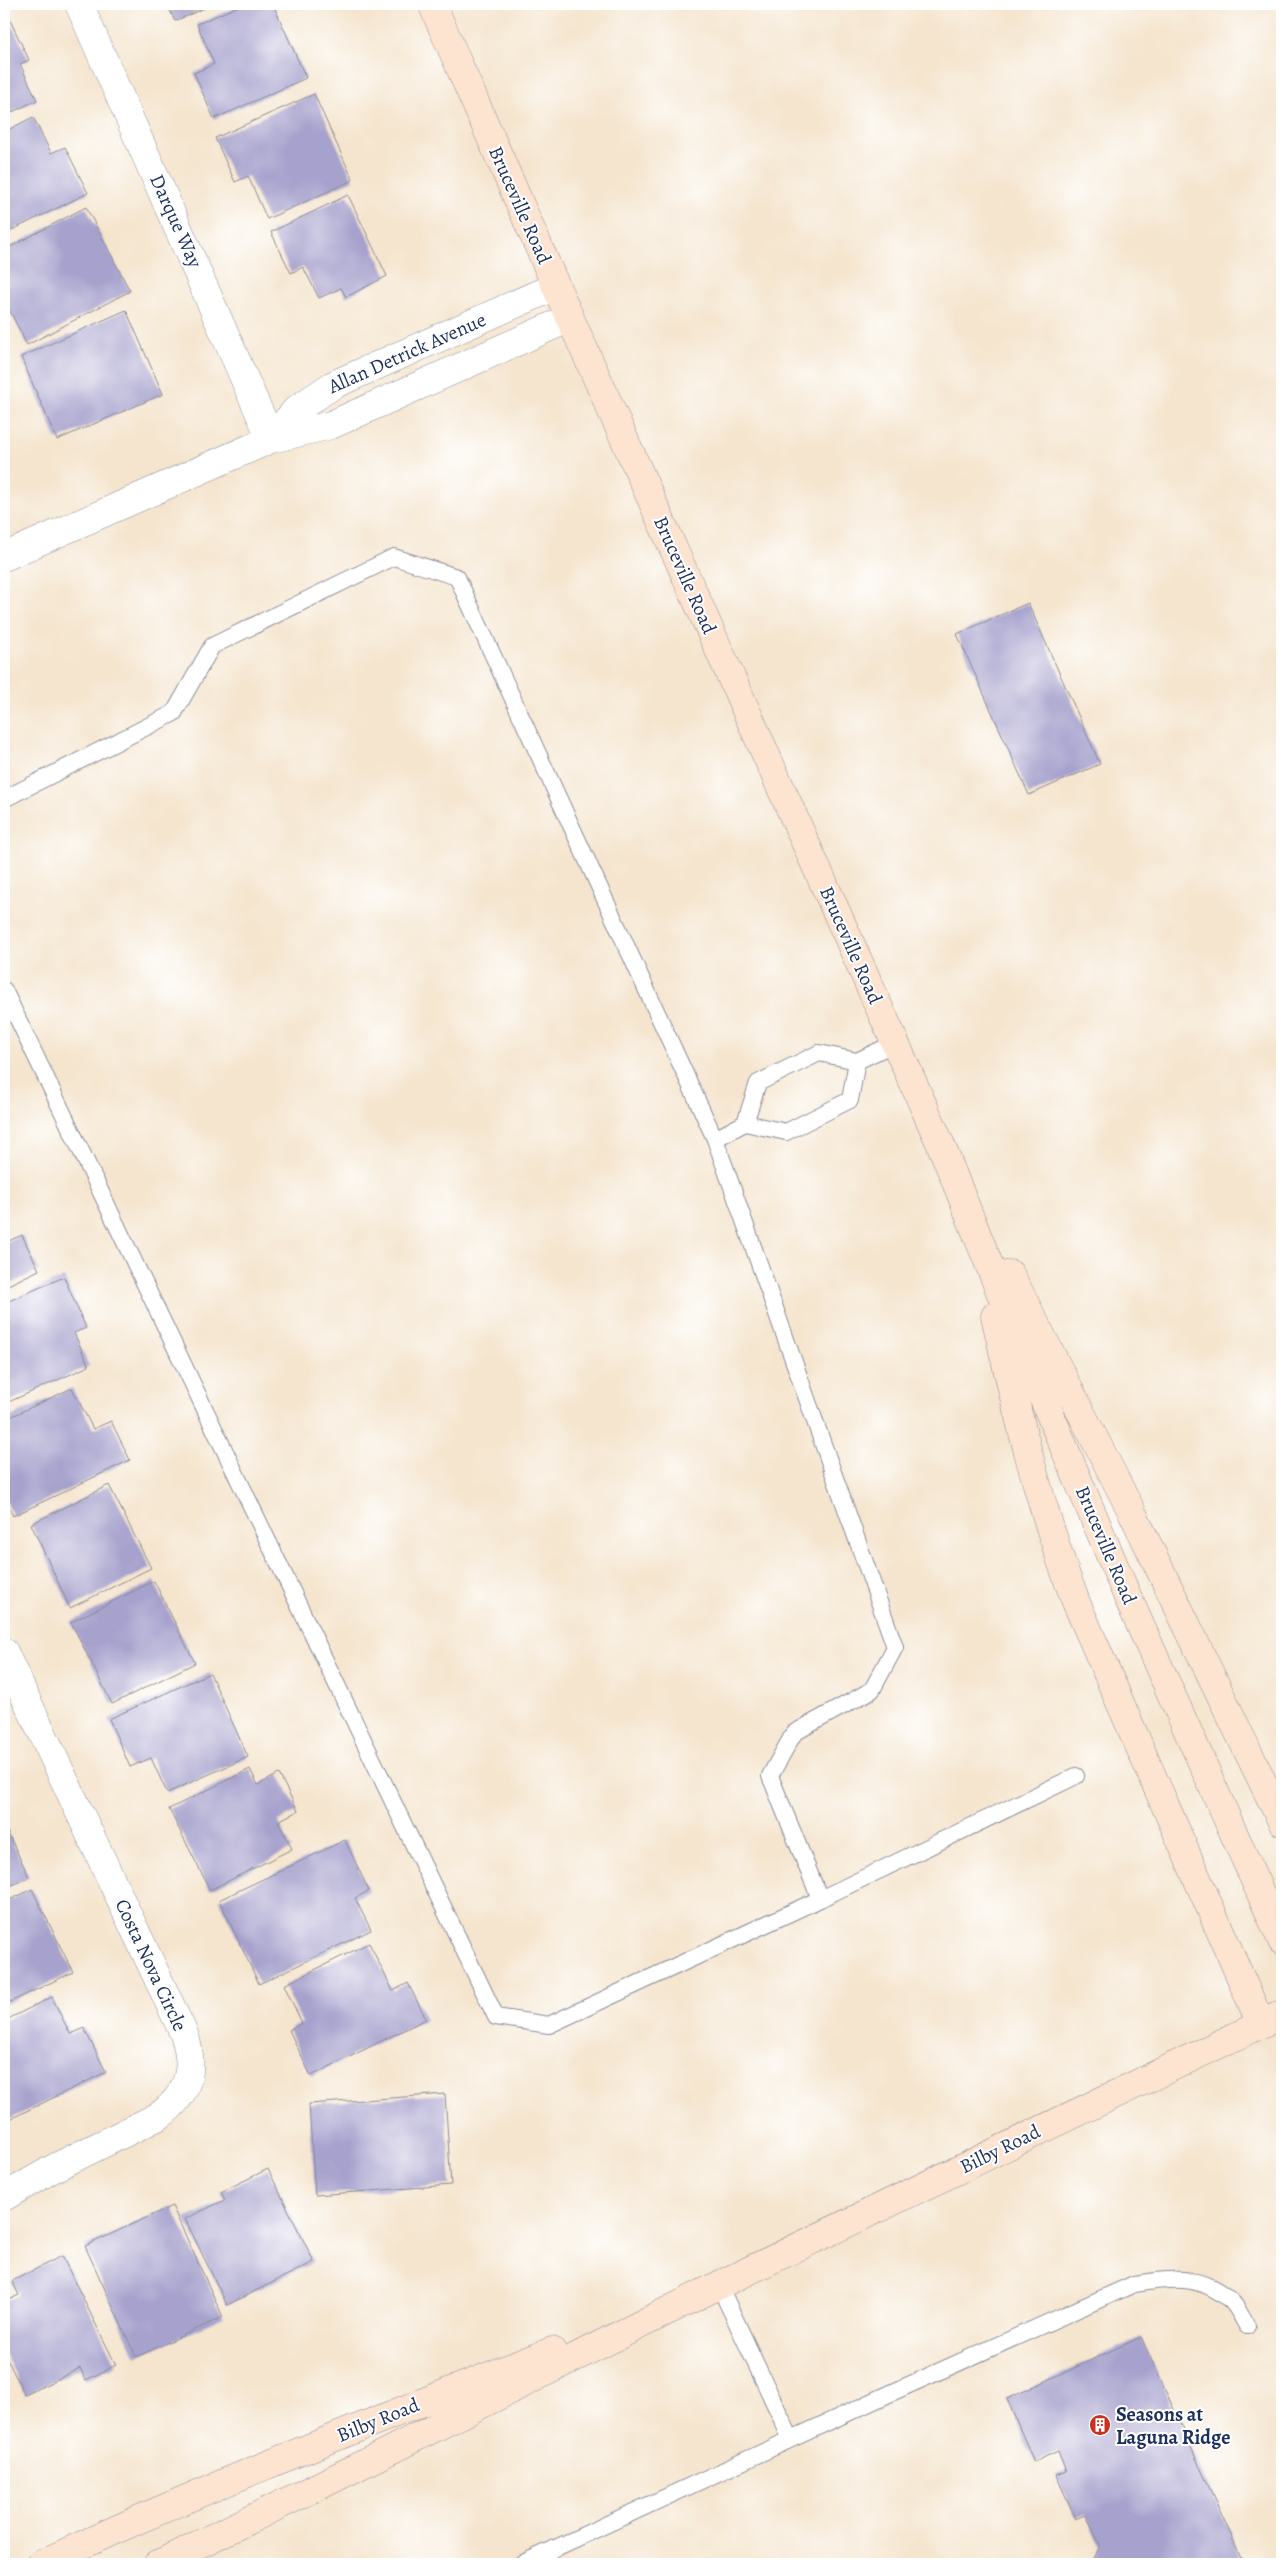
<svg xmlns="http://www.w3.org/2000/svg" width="1286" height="2568" font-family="Alegreya,serif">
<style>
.building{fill:#a7a2cd}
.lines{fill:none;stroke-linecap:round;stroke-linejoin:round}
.service-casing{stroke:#888a96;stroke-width:18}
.minor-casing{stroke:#888a96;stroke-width:29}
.secondary-casing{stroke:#888a96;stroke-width:29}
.service{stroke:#fff;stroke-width:16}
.minor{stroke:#fff;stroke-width:28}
.secondary{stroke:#fde4d1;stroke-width:28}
.labels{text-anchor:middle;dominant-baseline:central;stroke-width:4;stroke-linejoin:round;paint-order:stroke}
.street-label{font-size:20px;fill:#1b2f5e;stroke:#fff}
.poi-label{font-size:20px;font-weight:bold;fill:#1b2f5e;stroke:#fff;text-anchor:start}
</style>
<rect width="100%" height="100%" fill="#fff"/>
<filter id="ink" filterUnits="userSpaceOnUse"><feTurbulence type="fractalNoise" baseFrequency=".02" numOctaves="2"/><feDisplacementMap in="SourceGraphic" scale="10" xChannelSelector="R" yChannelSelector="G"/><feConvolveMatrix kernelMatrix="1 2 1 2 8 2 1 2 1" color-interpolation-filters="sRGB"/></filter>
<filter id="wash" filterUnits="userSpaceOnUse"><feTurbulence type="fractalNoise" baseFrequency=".0096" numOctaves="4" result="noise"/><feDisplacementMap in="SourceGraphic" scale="20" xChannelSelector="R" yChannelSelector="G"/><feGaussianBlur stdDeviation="1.12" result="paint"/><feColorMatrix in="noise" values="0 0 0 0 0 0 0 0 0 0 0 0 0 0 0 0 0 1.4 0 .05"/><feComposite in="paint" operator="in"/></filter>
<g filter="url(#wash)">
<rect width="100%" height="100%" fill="#f5e5cf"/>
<g id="blocks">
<path class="building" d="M167,4H214L175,21Z
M243,4H273L306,78L214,119L194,73L214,64L197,24Z
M8,16L29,60L20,64L37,100L4,116V17Z
M314,94L353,180L267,219L248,176L235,182L215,138Z
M33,117L51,153L65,147L88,193L4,234V132Z
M348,195L387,276L346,297L341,288L319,298L303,267L291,273L271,232Z
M86,207L130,291L27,345L8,307L4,310V250Z
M126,310L163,394L57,440L21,357Z
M1028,603L1100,764L1029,795L957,634Z
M22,1235L39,1270L4,1287V1243Z
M64,1277L86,1328L74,1333L89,1366L4,1404V1303Z
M72,1388L93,1429L111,1421L130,1460L13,1516L4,1496V1420Z
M109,1485L151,1568L70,1608L31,1524Z
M154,1581L195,1663L112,1704L71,1622Z
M210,1673L248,1757L167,1793L151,1758L130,1767L109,1719Z
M250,1769L258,1785L279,1774L298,1811L278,1821L292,1849L210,1890L169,1809Z
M4,1825L29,1877L4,1889Z
M345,1840L369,1891L355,1898L371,1930L259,1984L219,1900Z
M32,1889L73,1972L4,2005V1903Z
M369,1943L393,1991L408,1983L426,2019L311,2076L289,2030L302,2023L284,1985Z
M52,1997L70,2034L84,2028L106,2072L4,2122V2021Z
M445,2094L451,2185L315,2195L309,2104Z
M268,2169L314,2262L227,2305L185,2219L225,2200L221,2192Z
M172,2206L223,2317L136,2357L85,2246Z
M62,2256L116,2365L86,2380L80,2368L25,2395L4,2353V2302L19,2295L12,2281Z
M1141,2337L1244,2564H1092L1100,2545L1086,2515L1076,2519L1056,2475L1066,2471L1058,2451L1034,2462L1007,2399Z"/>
</g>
</g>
<g filter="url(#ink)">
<use href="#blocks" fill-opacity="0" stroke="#888a96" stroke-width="1"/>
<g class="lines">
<g class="service-casing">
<path id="service" d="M4,799L174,713L212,646L394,557L457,577L715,1139
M4,990L496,2017L549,2025L820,1899L770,1776L794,1733L872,1690L895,1647L715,1139L745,1123
M857,1061L850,1100L786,1132L745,1123L758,1083L819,1053L857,1061L895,1043
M820,1899L1076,1776
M719,2285L791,2439
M521,2564L891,2393L1134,2284C1170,2278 1200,2274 1230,2300C1237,2306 1242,2318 1247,2326"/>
</g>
<g class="minor-casing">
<path id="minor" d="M79,4L271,439
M271,439L297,409L333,385L556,286
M4,557L271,439L331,425L570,318
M4,1652L184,2034C196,2069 189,2094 159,2116L54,2168L4,2197"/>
</g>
<g class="secondary-casing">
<path id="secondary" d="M432,4L570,318L941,1145L1038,1386L1129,1600L1282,1941
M1010,1274L1132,1512L1282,1822
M995,1316C1017,1413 1040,1509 1076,1602L1261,2024
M41,2564C209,2485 381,2419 552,2351
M158,2564L329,2481L719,2285L1282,2014"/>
</g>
<use href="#service" class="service"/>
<use href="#minor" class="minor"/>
<use href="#secondary" class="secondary"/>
</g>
</g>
<defs>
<g id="building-disc" transform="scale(1.125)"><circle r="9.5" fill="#c8321e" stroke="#fff"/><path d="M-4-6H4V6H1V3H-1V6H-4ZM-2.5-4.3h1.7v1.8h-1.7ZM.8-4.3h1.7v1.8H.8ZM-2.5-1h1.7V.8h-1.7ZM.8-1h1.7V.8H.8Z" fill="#fff"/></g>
</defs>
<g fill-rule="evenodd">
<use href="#building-disc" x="1100" y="2425"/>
</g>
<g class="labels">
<g class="street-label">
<text transform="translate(520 205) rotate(66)">Bruceville Road</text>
<text transform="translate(176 221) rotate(66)">Darque Way</text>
<text transform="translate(407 353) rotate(-24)">Allan Detrick Avenue</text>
<text transform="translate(685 575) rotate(66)">Bruceville Road</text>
<text transform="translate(851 945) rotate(66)">Bruceville Road</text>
<text transform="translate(1106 1545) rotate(67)">Bruceville Road</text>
<text transform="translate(151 1965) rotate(65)">Costa Nova Circle</text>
<text transform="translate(1000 2149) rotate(-26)">Bilby Road</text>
<text transform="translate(378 2420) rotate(-22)">Bilby Road</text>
</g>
<g class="poi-label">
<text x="1116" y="2414">Seasons at<tspan x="1116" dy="23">Laguna Ridge</tspan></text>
</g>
</g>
<rect width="1286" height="2568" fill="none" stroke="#fff" stroke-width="20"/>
</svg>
